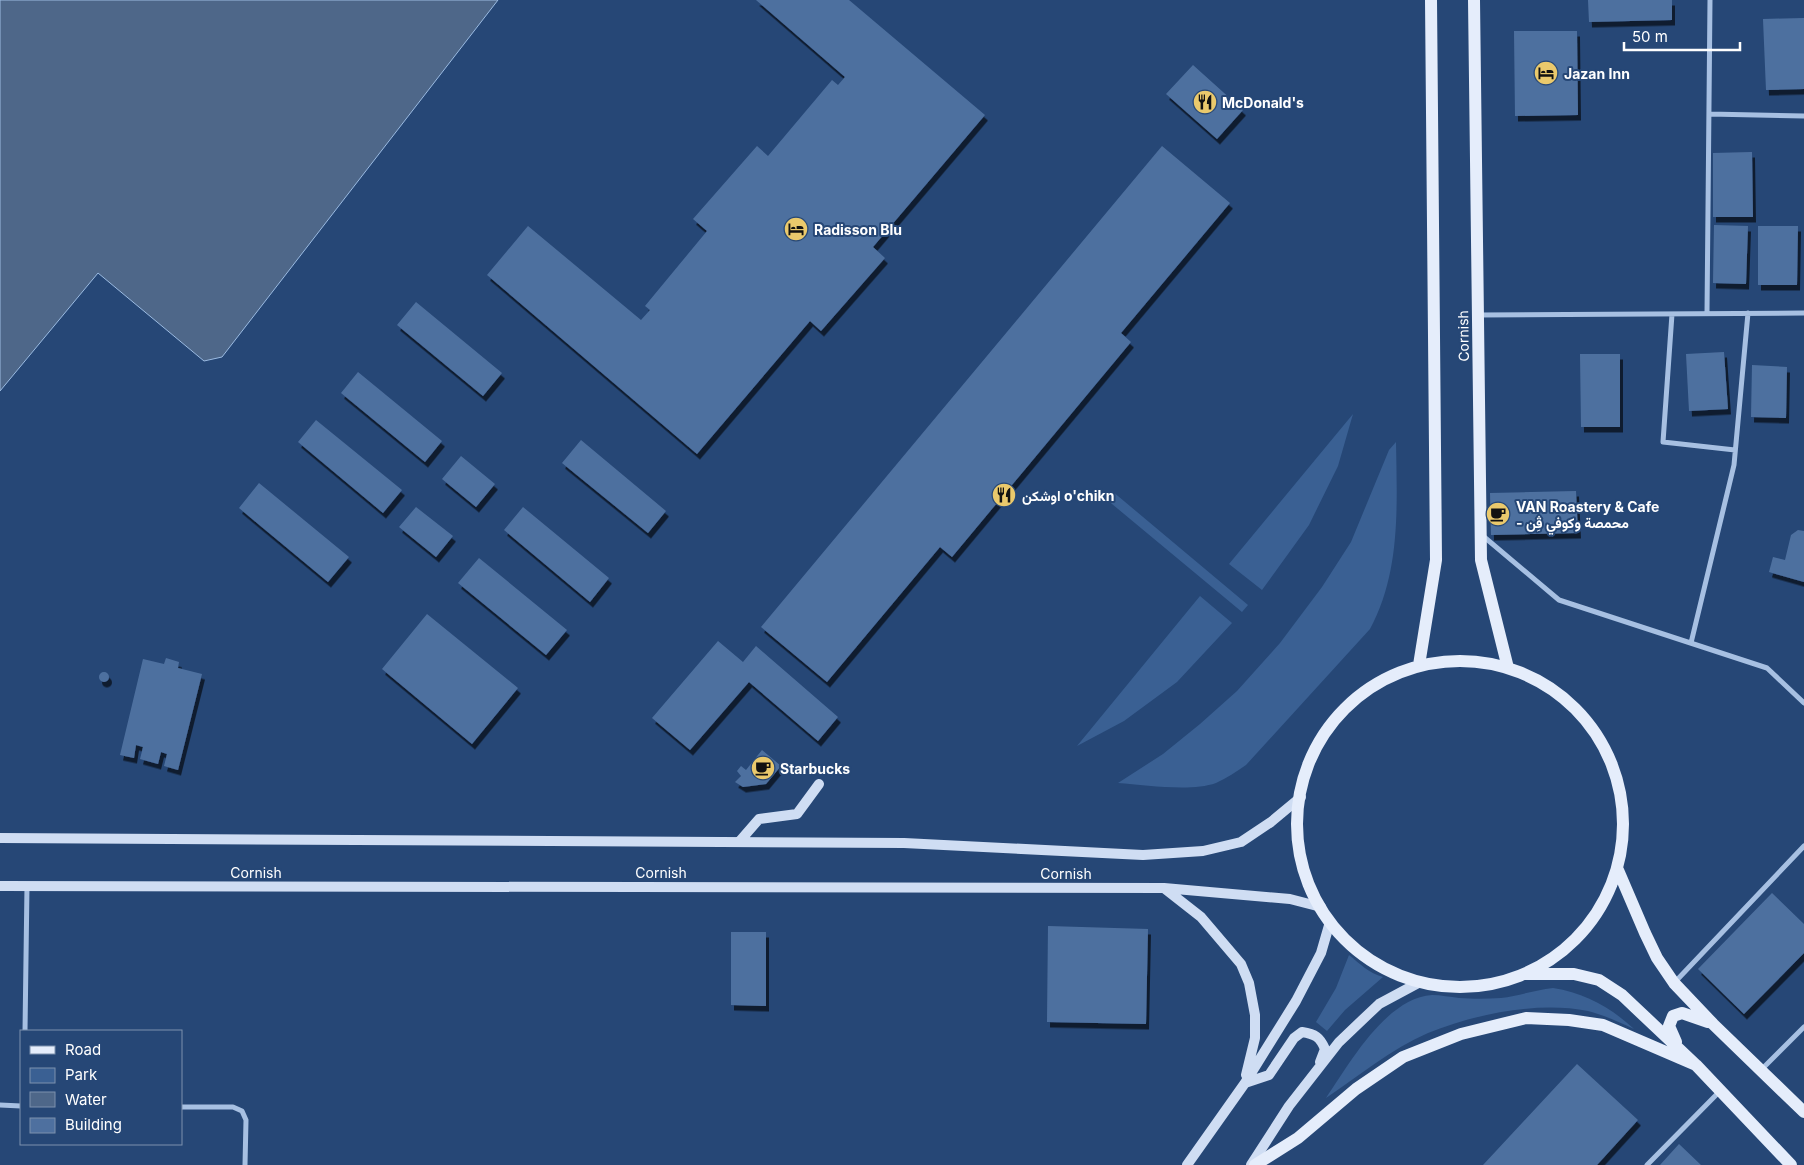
<svg xmlns="http://www.w3.org/2000/svg" width="1804" height="1165" font-family="Inter,Vazirmatn,sans-serif">
<style>
.green{fill:#3a6093}
.water{fill:#4e6789;stroke:#9bbbe2}
.building{fill:#4e709f;filter:url(#shadow)}
.lines{fill:none;stroke-linecap:round;stroke-linejoin:round}
.minor{stroke:#a7c0e2;stroke-width:5}
.secondary{stroke:#cfddf3;stroke-width:10}
.primary{stroke:#e5edfb;stroke-width:12}
.labels{text-anchor:middle;dominant-baseline:central;stroke-width:4;stroke-linejoin:round;paint-order:stroke}
.poi-label{font-size:14px;font-weight:bold;fill:#fff;stroke:#264776;text-anchor:start}
.street-label{font-size:14px;fill:#fff;stroke:#264776}
</style>
<defs>
<filter id="shadow"><feDropShadow dx="3" dy="5.5" stdDeviation="0" flood-color="#0009"/></filter>
</defs>
<rect width="100%" height="100%" fill="#264776"/>
<path class="green" d="M1353,414L1338,466L1309,525L1262,590L1229,564Z
M1396,442C1397,505 1401,572 1370,629L1246,765C1236,772 1227,778 1216,783C1191,792 1146,785 1118,783L1163,754L1200,724L1237,691L1280,643L1322,587L1351,542L1389,450Z
M1112,491L1248,605L1242,612L1106,499Z
M1200,596L1232,623L1177,682L1124,721L1077,746Z
M1349,955C1360,964 1369,973 1383,977L1345,1010L1327,1031L1316,1022L1336,988Z
M1553,988C1585,993 1610,1007 1634,1029C1619,1022 1604,1015 1588,1011C1538,1001 1475,1014 1428,1033C1391,1049 1359,1076 1326,1098C1349,1064 1386,998 1432,995C1441,995 1450,997 1459,998C1472,999 1487,999 1501,998C1518,996 1535,990 1553,988Z"/>
<path class="water" d="M0,0H498L222,357L204,361L98,273L0,391Z"/>
<path class="building" d="M756,0H849L985,115L873,247L885,258L821,331L810,321L697,454L487,275L528,226L641,320L650,310L645,306L707,231L693,219L757,146L768,156L832,80L838,85L845,77Z
M1588,0H1672V20L1589,22Z
M1804,18V89L1766,90L1763,19Z
M1514,31H1577L1578,115L1515,116Z
M1193,65L1243,110L1217,139L1166,94Z
M1162,146L1230,203L1121,333L1131,342L952,557L940,547L827,682L761,627Z
M1752,152L1753,217H1713V153Z
M1714,225L1748,226L1746,284L1713,283Z
M1758,226H1798L1797,285H1758Z
M416,302L502,373L483,396L397,325Z
M1724,352L1728,409L1689,411L1686,354Z
M1580,354H1620V427H1581Z
M1752,365L1787,367L1786,418L1751,417Z
M358,372L442,441L425,462L341,393Z
M316,420L402,490L383,513L298,442Z
M581,440L666,511L648,533L562,463Z
M461,456L495,484L476,507L442,479Z
M259,483L349,557L328,582L239,508Z
M1576,491L1578,533L1491,535L1490,493Z
M416,507L453,536L436,557L399,527Z
M523,507L609,578L590,602L504,530Z
M1798,530L1804,531V582L1769,572L1773,557L1785,560L1791,535Z
M479,558L567,630L546,655L458,583Z
M427,614L518,688L472,744L382,669Z
M718,641L743,662L756,646L838,717L818,741L749,682L690,750L652,718Z
M166,658L179,662L178,668L202,674L178,770L164,766L167,754L161,752L158,764L140,759L143,747L136,745L134,758L120,755L143,659L164,664Z
M99 677a5 5 0 1 1 10 0a5 5 0 1 1-10 0Z
M762,750L781,766L766,784L743,787L735,782L741,776L737,771L741,766L746,770Z
M1772,893L1804,924V953L1744,1014L1698,969Z
M1048,926L1148,929L1146,1024L1047,1022Z
M731,932H766V1006L731,1005Z
M1577,1064L1638,1120L1597,1165H1483Z
M1679,1144L1701,1165H1660Z"/>
<g class="lines">
<path class="minor" d="M1709,114L1804,116
M1707,313L1710,0
M1672,314L1663,442L1735,450
M1478,315L1804,313
M1483,536L1559,600L1767,668L1804,703
M1691,643L1734,465L1748,313
M1675,982L1804,846
M25,1031L27,886
M1761,1070L1804,1027
M0,1105L21,1106
M181,1107H233L242,1111L246,1120L245,1165
M1647,1165L1720,1091"/>
<path class="secondary" d="M0,838L904,843L1143,855L1203,851L1241,842L1271,822L1301,797
M739,842L759,819L797,814L819,784
M0,886L1164,888L1290,899L1321,907
M1164,888L1201,917L1241,964L1249,983L1255,1015V1038L1246,1075
M1245,1083L1269,1075L1294,1038L1302,1032C1315,1034 1320,1037 1325,1049L1320,1062
M1187,1165L1245,1083L1296,1001L1321,953L1330,922
M1251,1165L1289,1106L1339,1042L1379,1004L1420,982"/>
<path class="primary" d="M1474,0L1481,560L1508,668
M1297 824a163 163 0 1 1 326 0a163 163 0 1 1-326 0Z
M1419,665L1436,560L1431,0
M1618,870L1645,933L1657,958L1674,983L1713,1024L1804,1112
M1527,974H1574L1599,980L1622,995L1696,1065L1791,1165
M1676,1042L1669,1026L1673,1016L1682,1013L1708,1022
M1255,1165L1298,1138L1356,1089L1403,1057L1461,1034L1526,1018L1569,1020L1603,1025L1696,1065"/>
</g>
<defs>
<g id="hotel-disc" transform="scale(1.25)"><circle r="9.5" fill="#eac96c" stroke="#264776"/><path d="M-6-4.5h1.5V1H6V5H4.5V3h-9V5H-6ZM-4 0a1.8 1.8 0 1 1 3.6 0ZM.5 0V-2.5h3Q6-2.5 6 0Z" fill="#111"/></g>
<g id="restaurant-disc" transform="scale(1.25)"><circle r="9.5" fill="#eac96c" stroke="#264776"/><path d="M-5-6h1v4h1v-4h1v4h1v-4h1v5L-1.5 .5V6h-2V.5L-5-1ZM5-6V6H3V1.5H1.5Q1.5-4 5-6Z" fill="#111"/></g>
<g id="cafe-disc" transform="scale(1.25)"><circle r="9.5" fill="#eac96c" stroke="#264776"/><path d="M-5.5-4.5H6V0H3Q3 3.5 0 3.5H-2.5Q-5.5 3.5-5.5 0ZM3-3.2v2h1.7v-2ZM-6 4.5H4V6H-6Z" fill="#111"/></g>
</defs>
<g fill-rule="evenodd">
<use href="#hotel-disc" x="1546" y="73"/>
<use href="#restaurant-disc" x="1205" y="102"/>
<use href="#hotel-disc" x="796" y="229"/>
<use href="#restaurant-disc" x="1004" y="495"/>
<use href="#cafe-disc" x="1498" y="514"/>
<use href="#cafe-disc" x="763" y="768"/>
</g>
<g class="labels">
<g class="poi-label">
<text x="1564" y="73">Jazan Inn</text>
<text x="1222" y="102">McDonald's</text>
<text x="814" y="229">Radisson Blu</text>
<text x="1022" y="495">اوشكن o'chikn</text>
<text x="1516" y="506">VAN Roastery &amp; Cafe<tspan x="1516" dy="16">- محمصة وكوفي ڤِن</tspan></text>
<text x="780" y="768">Starbucks</text>
</g>
<g class="street-label">
<text transform="translate(1463 336) rotate(-91)">Cornish</text>
<text x="256" y="872">Cornish</text>
<text x="661" y="872">Cornish</text>
<text x="1066" y="873">Cornish</text>
</g>
</g>
<rect x="20" y="1030" width="162" height="115" fill="#264776" stroke="#7d91ad"/>
<rect x="30" y="1046" width="25" height="8" fill="#e5edfb" stroke="#7d91ad"/>
<text x="65" y="1055" font-size="15" fill="#ffffff">Road</text>
<rect x="30" y="1068" width="25" height="15" fill="#3a6093" stroke="#7d91ad"/>
<text x="65" y="1080" font-size="15" fill="#ffffff">Park</text>
<rect x="30" y="1092" width="25" height="15" fill="#4e6789" stroke="#7d91ad"/>
<text x="65" y="1105" font-size="15" fill="#ffffff">Water</text>
<rect x="30" y="1118" width="25" height="15" fill="#4e709f" stroke="#7d91ad"/>
<text x="65" y="1130" font-size="15" fill="#ffffff">Building</text>
<path d="M1624 42v8h116v-8" fill="none" stroke="#ffffff" stroke-width="2.5"/>
<text x="1632" y="42" font-size="15" fill="#ffffff" stroke="#264776" stroke-width="4" paint-order="stroke">50 m</text>
</svg>
